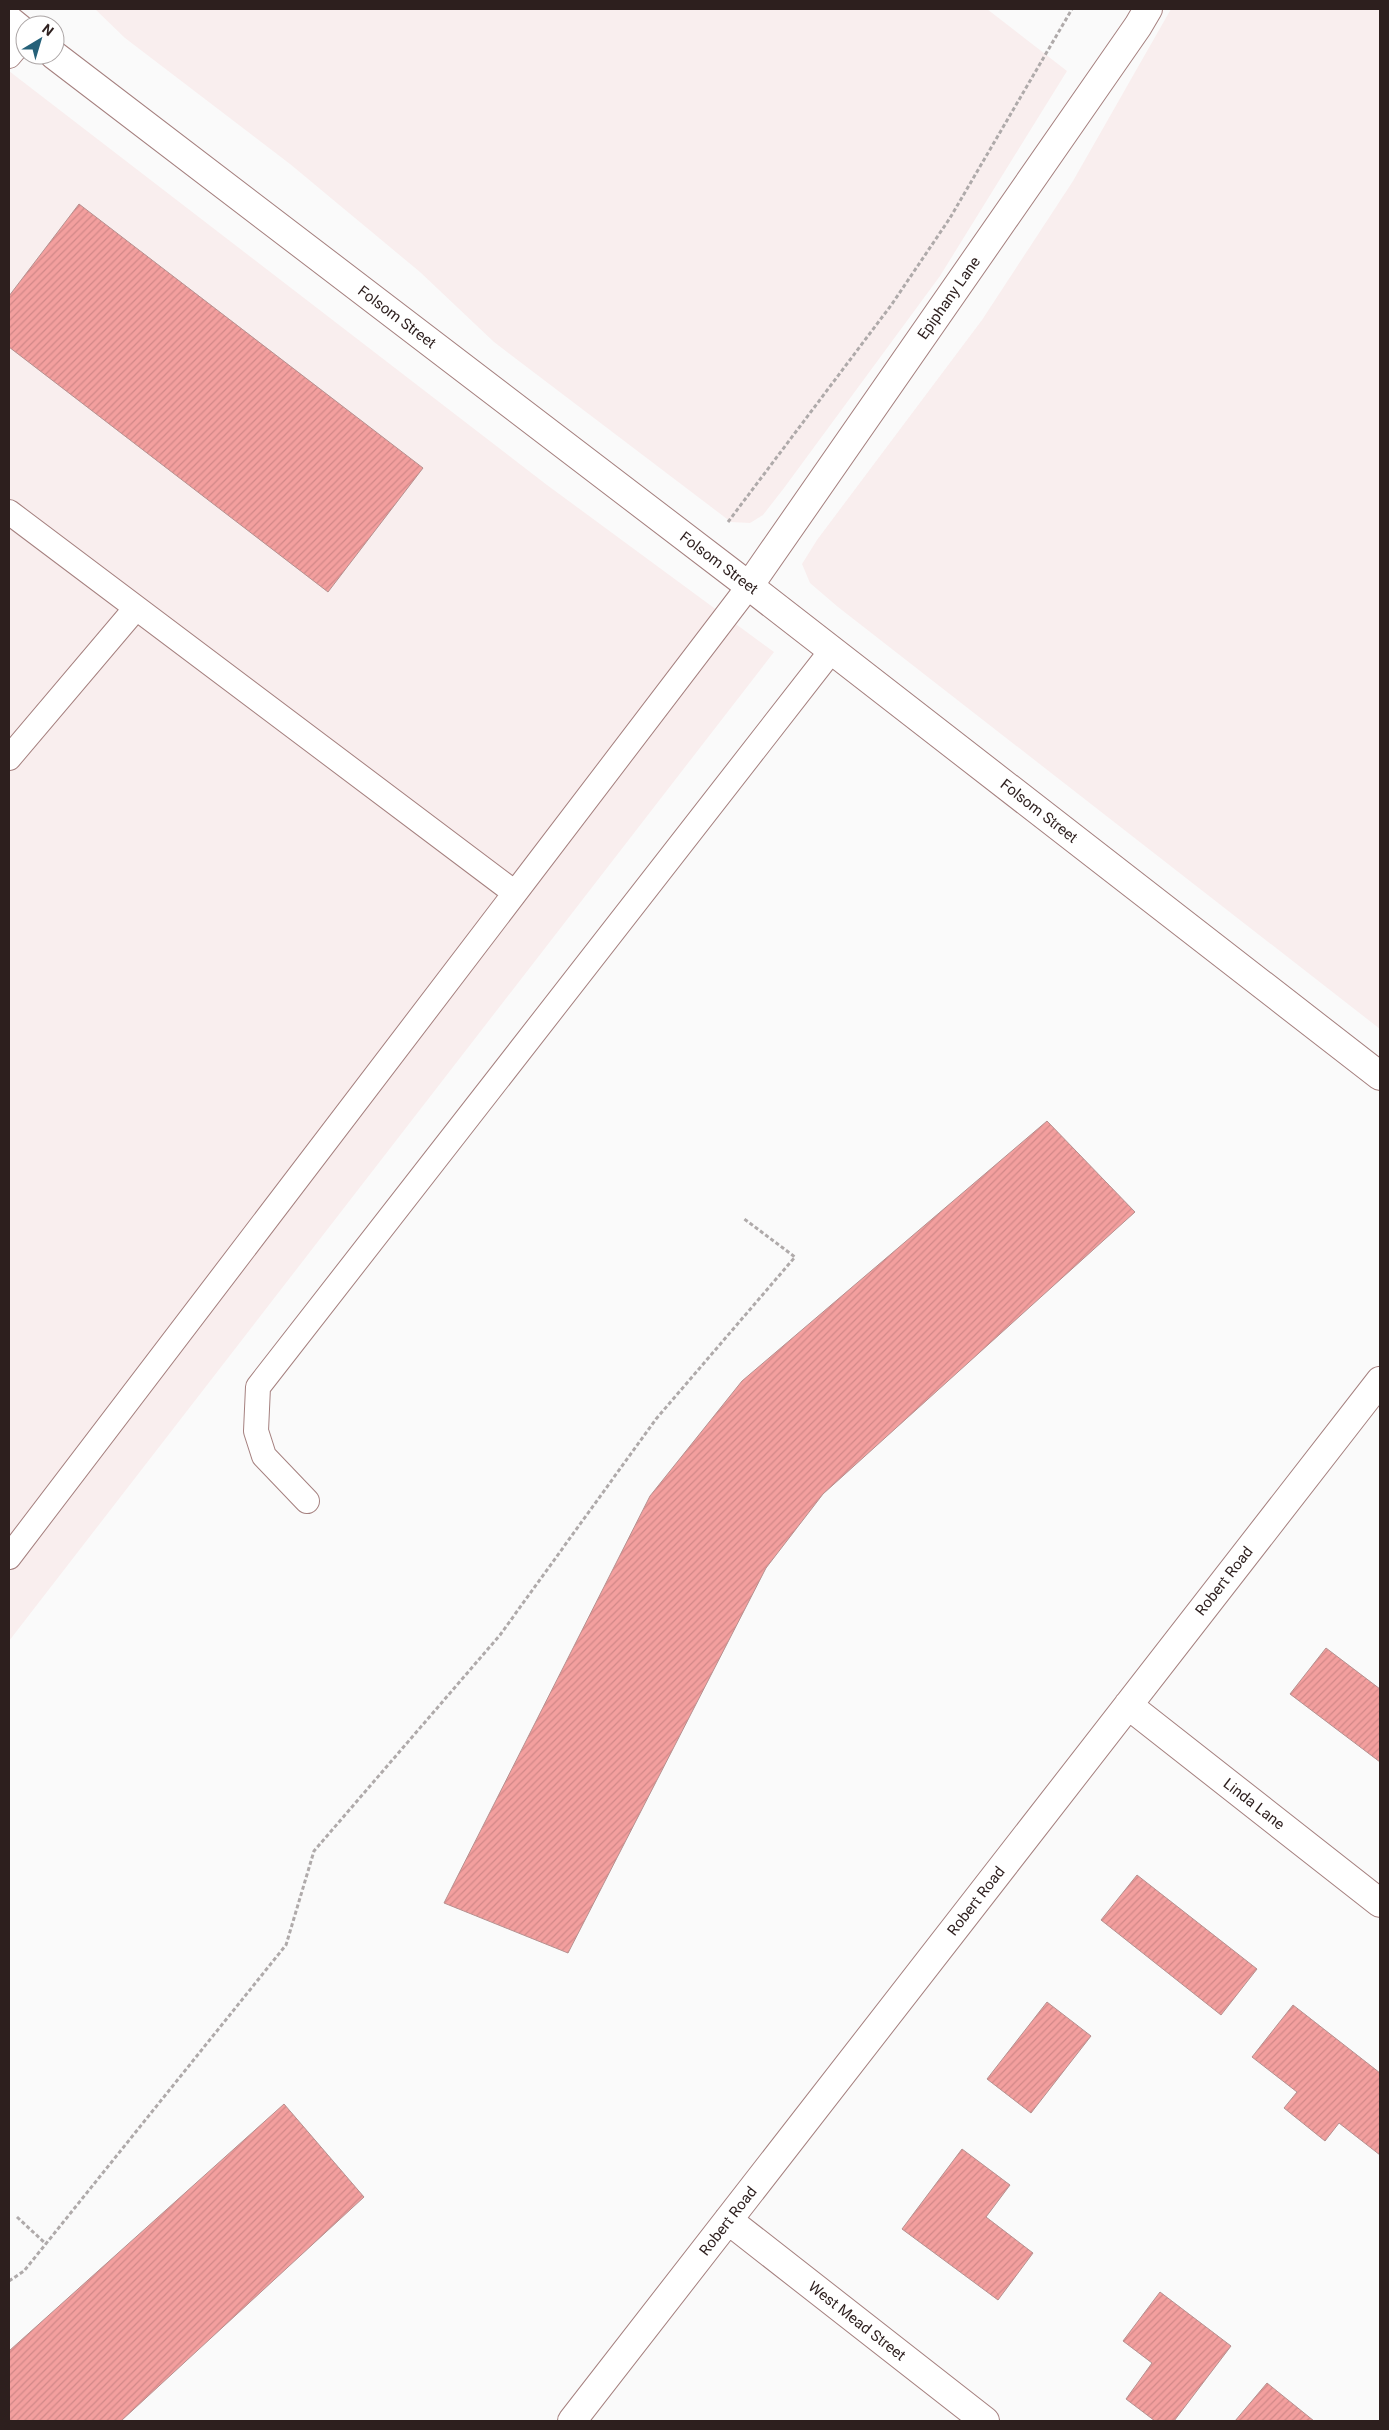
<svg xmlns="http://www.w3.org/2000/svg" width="1389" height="2430" font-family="Roboto,sans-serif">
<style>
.built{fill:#f9eeee}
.building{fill:url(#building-hatch);stroke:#b6908f}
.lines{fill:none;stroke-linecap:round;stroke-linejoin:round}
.lane-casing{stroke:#a5807f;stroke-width:26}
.street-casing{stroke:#a5807f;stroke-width:30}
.secondary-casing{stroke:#a5807f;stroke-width:30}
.path{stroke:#afaaaa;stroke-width:3;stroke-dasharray:4 2.5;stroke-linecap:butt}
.lane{stroke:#fff;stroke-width:24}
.street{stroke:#fff;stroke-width:28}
.secondary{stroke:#fff;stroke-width:28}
.labels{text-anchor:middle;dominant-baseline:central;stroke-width:4;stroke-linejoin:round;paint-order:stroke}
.street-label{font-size:15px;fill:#2d1f1e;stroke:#fff}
</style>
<defs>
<pattern id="building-hatch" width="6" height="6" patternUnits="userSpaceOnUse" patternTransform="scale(1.25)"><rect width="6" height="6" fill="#f39f9e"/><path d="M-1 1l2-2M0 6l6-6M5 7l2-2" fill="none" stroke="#d18888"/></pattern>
</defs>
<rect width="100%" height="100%" fill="#fafafa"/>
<path class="built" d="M95,9H987L1067,71L940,276L784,488L763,515L750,523L731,522L494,342L420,272L290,164L125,38Z
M1171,9H1380V1029L838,607L810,583L802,564L817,540L982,320L1073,181Z
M9,71L547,485L774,652L9,1641Z"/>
<path class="building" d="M79,204L423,468L328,592L9,347V296Z
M1047,1121L1135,1212L823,1494L766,1568L568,1953L444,1903L650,1496L742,1381Z
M1326,1648L1380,1689V1762L1290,1694Z
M1137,1875L1257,1969L1221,2015L1101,1920Z
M1047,2002L1091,2036L1031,2113L987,2079Z
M1293,2005L1380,2073V2155L1339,2123L1325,2141L1284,2108L1297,2092L1252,2057Z
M284,2104L364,2197L121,2421H9V2351Z
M962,2149L1010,2185L986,2217L1033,2253L998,2300L902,2229Z
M1160,2292L1231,2346L1174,2421H1155L1126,2399L1152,2363L1123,2341Z
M1267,2383L1314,2421H1235Z"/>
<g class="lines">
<g class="lane-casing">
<path id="lane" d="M9,56L25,37
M9,512L515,893
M9,758L136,608
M307,1501L264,1456L256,1431L258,1387L832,650
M9,1557L749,586"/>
</g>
<g class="street-casing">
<path id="street" d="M749,586L1138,26L1148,9
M1128,1705L1380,1903
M728,2220L985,2421
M572,2421L1380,1381"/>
</g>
<g class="secondary-casing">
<path id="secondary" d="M9,20L25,33
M54,55L749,586L1380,1076"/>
</g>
<path class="path" d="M728,522L892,304L950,218L1072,9
M17,2217L46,2244
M9,2281L24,2271L286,1945L314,1851L500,1635L656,1419L795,1257L743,1218"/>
<use href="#lane" class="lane"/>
<use href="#street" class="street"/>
<use href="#secondary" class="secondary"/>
</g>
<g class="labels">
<g class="street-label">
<text transform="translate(949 298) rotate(-55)">Epiphany Lane</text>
<text transform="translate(397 317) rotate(37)">Folsom Street</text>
<text transform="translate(719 563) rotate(37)">Folsom Street</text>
<text transform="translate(1039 811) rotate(38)">Folsom Street</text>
<text transform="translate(1224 1581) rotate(-52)">Robert Road</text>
<text transform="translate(1254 1804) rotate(38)">Linda Lane</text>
<text transform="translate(976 1901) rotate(-52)">Robert Road</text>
<text transform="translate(728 2221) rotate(-52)">Robert Road</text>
<text transform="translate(857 2321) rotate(38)">West Mead Street</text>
</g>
</g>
<rect width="1389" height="2430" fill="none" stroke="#2d1f1e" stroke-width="20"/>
<g transform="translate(40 40) rotate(38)"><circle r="24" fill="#ffffff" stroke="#aba5a5"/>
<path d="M0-4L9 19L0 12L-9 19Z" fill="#256179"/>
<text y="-8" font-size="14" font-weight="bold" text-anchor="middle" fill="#2d1f1e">N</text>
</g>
</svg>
